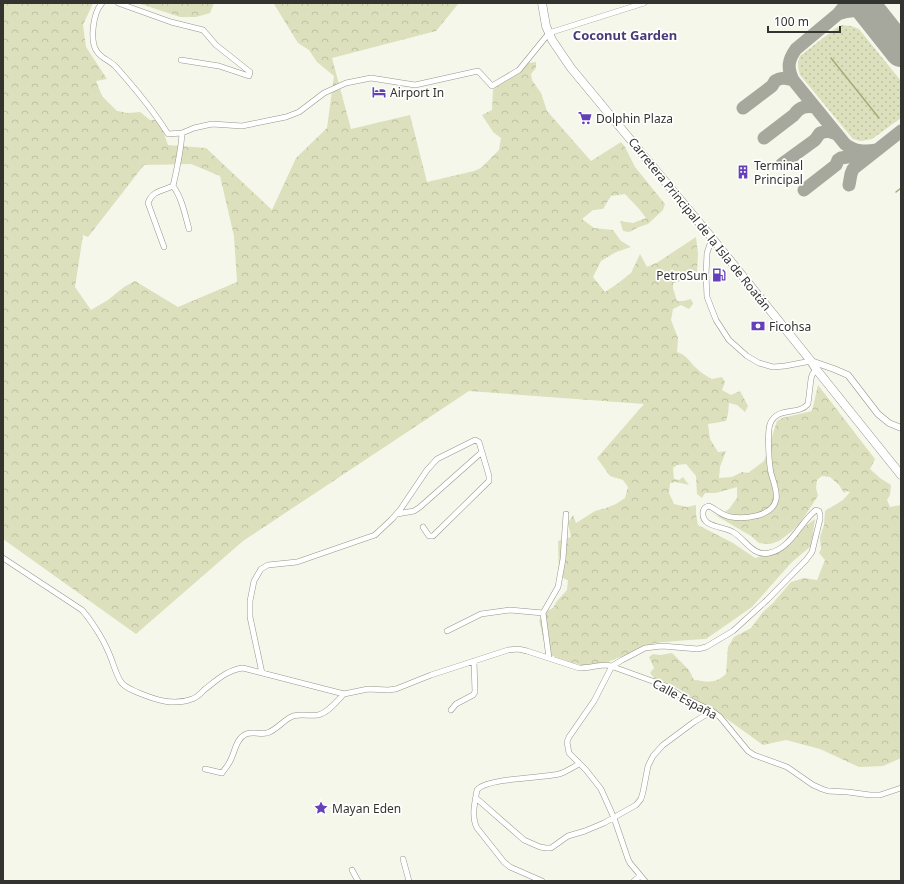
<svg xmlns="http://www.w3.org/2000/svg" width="904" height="884" font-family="'Noto Sans',sans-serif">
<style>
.grass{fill:url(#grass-dots)}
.forest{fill:url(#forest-crowns);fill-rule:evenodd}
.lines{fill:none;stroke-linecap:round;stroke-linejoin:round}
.stream{stroke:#a7ab7a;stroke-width:1.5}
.taxiway{stroke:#a6a89e;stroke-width:13}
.runway{stroke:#a6a89e;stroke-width:32}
.minor-casing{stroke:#95968b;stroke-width:6}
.tertiary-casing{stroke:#95968b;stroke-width:7}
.primary-casing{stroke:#95968b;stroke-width:9}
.minor{stroke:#fff;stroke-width:5}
.tertiary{stroke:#fff;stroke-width:6}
.primary{stroke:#fff;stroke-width:8}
.labels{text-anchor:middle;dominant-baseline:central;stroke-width:3.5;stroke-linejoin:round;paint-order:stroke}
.poi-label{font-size:12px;fill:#33342f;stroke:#fff;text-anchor:start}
.street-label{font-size:12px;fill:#33342f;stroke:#fff}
.neighbourhood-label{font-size:13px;font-weight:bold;fill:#493b78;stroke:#fff}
</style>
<defs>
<pattern id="grass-dots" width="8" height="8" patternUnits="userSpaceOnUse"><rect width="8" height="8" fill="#dce0bc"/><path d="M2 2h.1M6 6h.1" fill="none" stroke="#bdc1a2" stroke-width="1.8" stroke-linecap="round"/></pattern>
<pattern id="forest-crowns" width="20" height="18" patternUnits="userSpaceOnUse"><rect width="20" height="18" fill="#dce0bc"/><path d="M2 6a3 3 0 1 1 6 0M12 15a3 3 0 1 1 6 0" fill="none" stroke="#bdc1a2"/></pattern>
</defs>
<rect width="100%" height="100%" fill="#f5f7eb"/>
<path class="grass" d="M842,25L851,26L859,29L901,81V118L872,139L861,141L853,139L800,75C798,67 797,64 800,56L836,28Z"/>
<path class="forest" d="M3,3H93L83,25L86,47L107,79L96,81L102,96L117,111L128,113L140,112L150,120H159L168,145L206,148L272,210L296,158L327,128L334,76L317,62L309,50L298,43L274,4L272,3H459L436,31L332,58L351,129L410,115L427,182L474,171L481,168L499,150L501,138L493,132L482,115L492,110L493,90L497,85L518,72L528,63L536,62V68L531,74L532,80L541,93L547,111L591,161L621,142L625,147L635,167L665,204L663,210L648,224L639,227L629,232L623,231L620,221L633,223L646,218L640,210L625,194L611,196L603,209L593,210L582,219L594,228L613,230L621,241L631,247L616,252L601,261L593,277L605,292L617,284L631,273L640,254L647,267L658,262L696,237L698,254L697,273L691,278L673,283V288L677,301H683L691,299L693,304L689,309L681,305L673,309L671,320L678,338L677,352C688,356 688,360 695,367C700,372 706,376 712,379L722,377L725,382L722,390L731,395L740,391L748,406L745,412L737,405L729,403L728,414L726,421L708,424L710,439L718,452L726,451L720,467L719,478L732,477L742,472L748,473L764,461L777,421L782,418L812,411L816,394L818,385L875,459L870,469L880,478L891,485L890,495L887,500L890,507L901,505V758L883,766L859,767L820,749L786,740L763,745L720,714C712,712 706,707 698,702C685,693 671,682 655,679L650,673L654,668L649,657L653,654L660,655L672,653L689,670L694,680C708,682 715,684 726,674L728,647L734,637L751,628L763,612L773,603L791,582L804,578L817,580L825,560L819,553L821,549L820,537L824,525L825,511L843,500L850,492L847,491L844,493L839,485L830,477L822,476L817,480L816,488L818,496L800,523L791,532L779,541L770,544L759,543L751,536L710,512L718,516L729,509L737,498V487L716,493H705L702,498L697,494L696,476L686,464L677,465L673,468L674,479L679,480L683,477L689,485L676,482L670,483L669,493L674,504L687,507L696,505V514L698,525L733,543L755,558L781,551L804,527L815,519L811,546L791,563L752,607L706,639L688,640L654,643L603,664L586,666L570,662L547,654L539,620L547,611L553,608L557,601L567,590L568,580L559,576L558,541L571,537L568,523L573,515L576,523L595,511L606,508L616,504L625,498L628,487L623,480L610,476L597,458L644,404L469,391L243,541L136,634L3,539ZM191,164L220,176L234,236L237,282L178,307L135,281L124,287L108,300L91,310L75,287L83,235L88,237L144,165Z
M138,3H214L210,13L196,17H180Z"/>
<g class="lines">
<path class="stream" d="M831,58L879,118
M896,192L901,188"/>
<path class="taxiway" d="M838,14C854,8 862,11 876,19
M743,108L772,86L775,81L779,79L784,78L793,80
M764,138L794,115C800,106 806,106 815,107
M782,164L815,140L820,133L828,131L837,134
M849,185L851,174L853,169L901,131
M804,190L836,165L838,160L841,158L866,154L877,150C865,152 855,152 845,144L793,80C787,68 788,60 796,49L838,14L843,8L845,3"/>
<path class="runway" d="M863,3L901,51"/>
<g class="minor-casing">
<path id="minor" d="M102,3C93,13 90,39 96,50C100,58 109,60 115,66C134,87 153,110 168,134L182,133L194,128L212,124L242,126L286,117L299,112L324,93L346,83L371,78L415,85L478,71L492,86L519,70L549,33L644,3
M118,3L171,22L203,30L216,45L250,72L249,76L219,66L181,60
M182,133C181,151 177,169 173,186C182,198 185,215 189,229
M712,238L707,253L706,275L707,297L716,320L729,340L747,356L759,363L773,367L785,366L811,361
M164,247L148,203C152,191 162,191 173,186
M397,514L414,511L420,507L482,452
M3,558L82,610C91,620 103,639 108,651C113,661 115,673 121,682C125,688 133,690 139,693C156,700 174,706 192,699C197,698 201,693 204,690C217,680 227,670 243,668L344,694L368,689L388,690L396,689L431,675L508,650L518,649L527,651L579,668C589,668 598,665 608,665L666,686L681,696L712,711L720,717L748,751L754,755L787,767L813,785L822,789L828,791L848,792L870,795H880L901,788
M447,631L481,614L510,610L543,613
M549,658L543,613L558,587L563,559L566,514
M262,673L250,617V601L254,581L261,569L268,565L297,562L375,535L392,519L400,510L427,470L437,459L475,440L479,442L489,476V481L433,536H429L423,527
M451,710L456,704L473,695L475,692L474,661
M205,769L222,773C224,770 227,767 229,763C235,754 235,739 246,734C253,731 261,735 267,733C277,730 283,720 293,716C301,714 310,716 318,715C328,713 337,701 344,694
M476,798L524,840L540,847L546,848H551L568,836L585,831L604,823L636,805L641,799L643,792L648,766L653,756L663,745L694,722L712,711
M403,859L409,881
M352,870L358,881
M542,881L510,867L504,862L477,828C471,816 475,802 477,790C485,778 544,778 559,774C566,772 573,767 579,764
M634,881L640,876
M645,881L630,863L628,859L614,818L601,789L586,770L569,753L567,742L569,737L594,701L612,666L622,660L645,648L662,646L698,649L706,647L733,631L767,600L806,560L812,552L820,519V515L819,511L816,510C800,522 791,549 769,553C753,557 745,539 733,532C724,526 701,528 703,512C704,508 705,507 709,506C716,509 722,516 731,517C744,519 772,517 776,500C778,492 773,481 771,473C769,464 767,433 770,424C777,406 798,416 808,404L811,379L812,375L816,369"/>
</g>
<g class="tertiary-casing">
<path id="tertiary" d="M811,361L834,369L848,375L878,414L889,423L901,428"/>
</g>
<g class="primary-casing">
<path id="primary" d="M542,3L546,26L552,40L571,68L712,238L811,361L816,369L901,475"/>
</g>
<use href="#minor" class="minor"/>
<use href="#tertiary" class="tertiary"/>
<use href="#primary" class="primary"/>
</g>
<defs>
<g id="hotel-bare" transform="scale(1.08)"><path d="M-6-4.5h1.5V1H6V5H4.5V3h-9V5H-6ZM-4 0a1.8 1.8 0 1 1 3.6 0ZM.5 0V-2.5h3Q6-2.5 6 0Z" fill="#6440b9" stroke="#fff" stroke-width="2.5" paint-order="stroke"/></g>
<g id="supermarket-bare" transform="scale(1.08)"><path d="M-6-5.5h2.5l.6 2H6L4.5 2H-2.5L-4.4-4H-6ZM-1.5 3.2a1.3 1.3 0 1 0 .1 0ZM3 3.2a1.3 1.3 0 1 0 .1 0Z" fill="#6440b9" stroke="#fff" stroke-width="2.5" paint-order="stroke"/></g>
<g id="building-bare" transform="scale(1.08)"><path d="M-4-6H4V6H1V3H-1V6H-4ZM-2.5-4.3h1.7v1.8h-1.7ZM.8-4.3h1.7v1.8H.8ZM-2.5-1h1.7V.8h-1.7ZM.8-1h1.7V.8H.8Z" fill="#6440b9" stroke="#fff" stroke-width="2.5" paint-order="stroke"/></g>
<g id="fuel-bare" transform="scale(1.08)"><path d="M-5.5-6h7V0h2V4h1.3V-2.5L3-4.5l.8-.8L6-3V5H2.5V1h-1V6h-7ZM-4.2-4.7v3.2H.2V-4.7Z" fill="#6440b9" stroke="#fff" stroke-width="2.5" paint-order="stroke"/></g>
<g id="bank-bare" transform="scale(1.08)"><path d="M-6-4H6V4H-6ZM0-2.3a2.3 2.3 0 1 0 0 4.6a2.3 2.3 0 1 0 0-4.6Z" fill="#6440b9" stroke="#fff" stroke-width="2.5" paint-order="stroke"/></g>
<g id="sight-bare" transform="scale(1.08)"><path d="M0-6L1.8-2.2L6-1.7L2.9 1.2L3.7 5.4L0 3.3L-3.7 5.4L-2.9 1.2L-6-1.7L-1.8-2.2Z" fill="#6440b9" stroke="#fff" stroke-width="2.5" paint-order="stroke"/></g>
</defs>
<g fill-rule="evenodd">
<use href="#hotel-bare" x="379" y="92"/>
<use href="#supermarket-bare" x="585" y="118"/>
<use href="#building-bare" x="743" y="172"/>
<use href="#fuel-bare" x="719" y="275"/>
<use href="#bank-bare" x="758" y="326"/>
<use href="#sight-bare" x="321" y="808"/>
</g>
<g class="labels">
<g class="poi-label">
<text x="390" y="92">Airport In</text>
<text x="596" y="118">Dolphin Plaza</text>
<text x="754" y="165">Terminal<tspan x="754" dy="14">Principal</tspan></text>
<text x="708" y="275" text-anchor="end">PetroSun</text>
<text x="769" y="326">Ficohsa</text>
<text x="332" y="808">Mayan Eden</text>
</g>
<g class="street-label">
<text transform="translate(700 224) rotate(51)">Carretera Principal de la Isla de Roatán</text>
<text transform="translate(685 699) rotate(28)">Calle España</text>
</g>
<g class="neighbourhood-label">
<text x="625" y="35">Coconut Garden</text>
</g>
</g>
<rect width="904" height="884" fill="none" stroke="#33342f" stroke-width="8"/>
<path d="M768 26v6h72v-6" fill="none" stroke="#33342f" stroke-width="2"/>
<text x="774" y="26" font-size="12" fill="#33342f" stroke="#ffffff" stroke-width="3" paint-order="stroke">100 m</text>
</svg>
